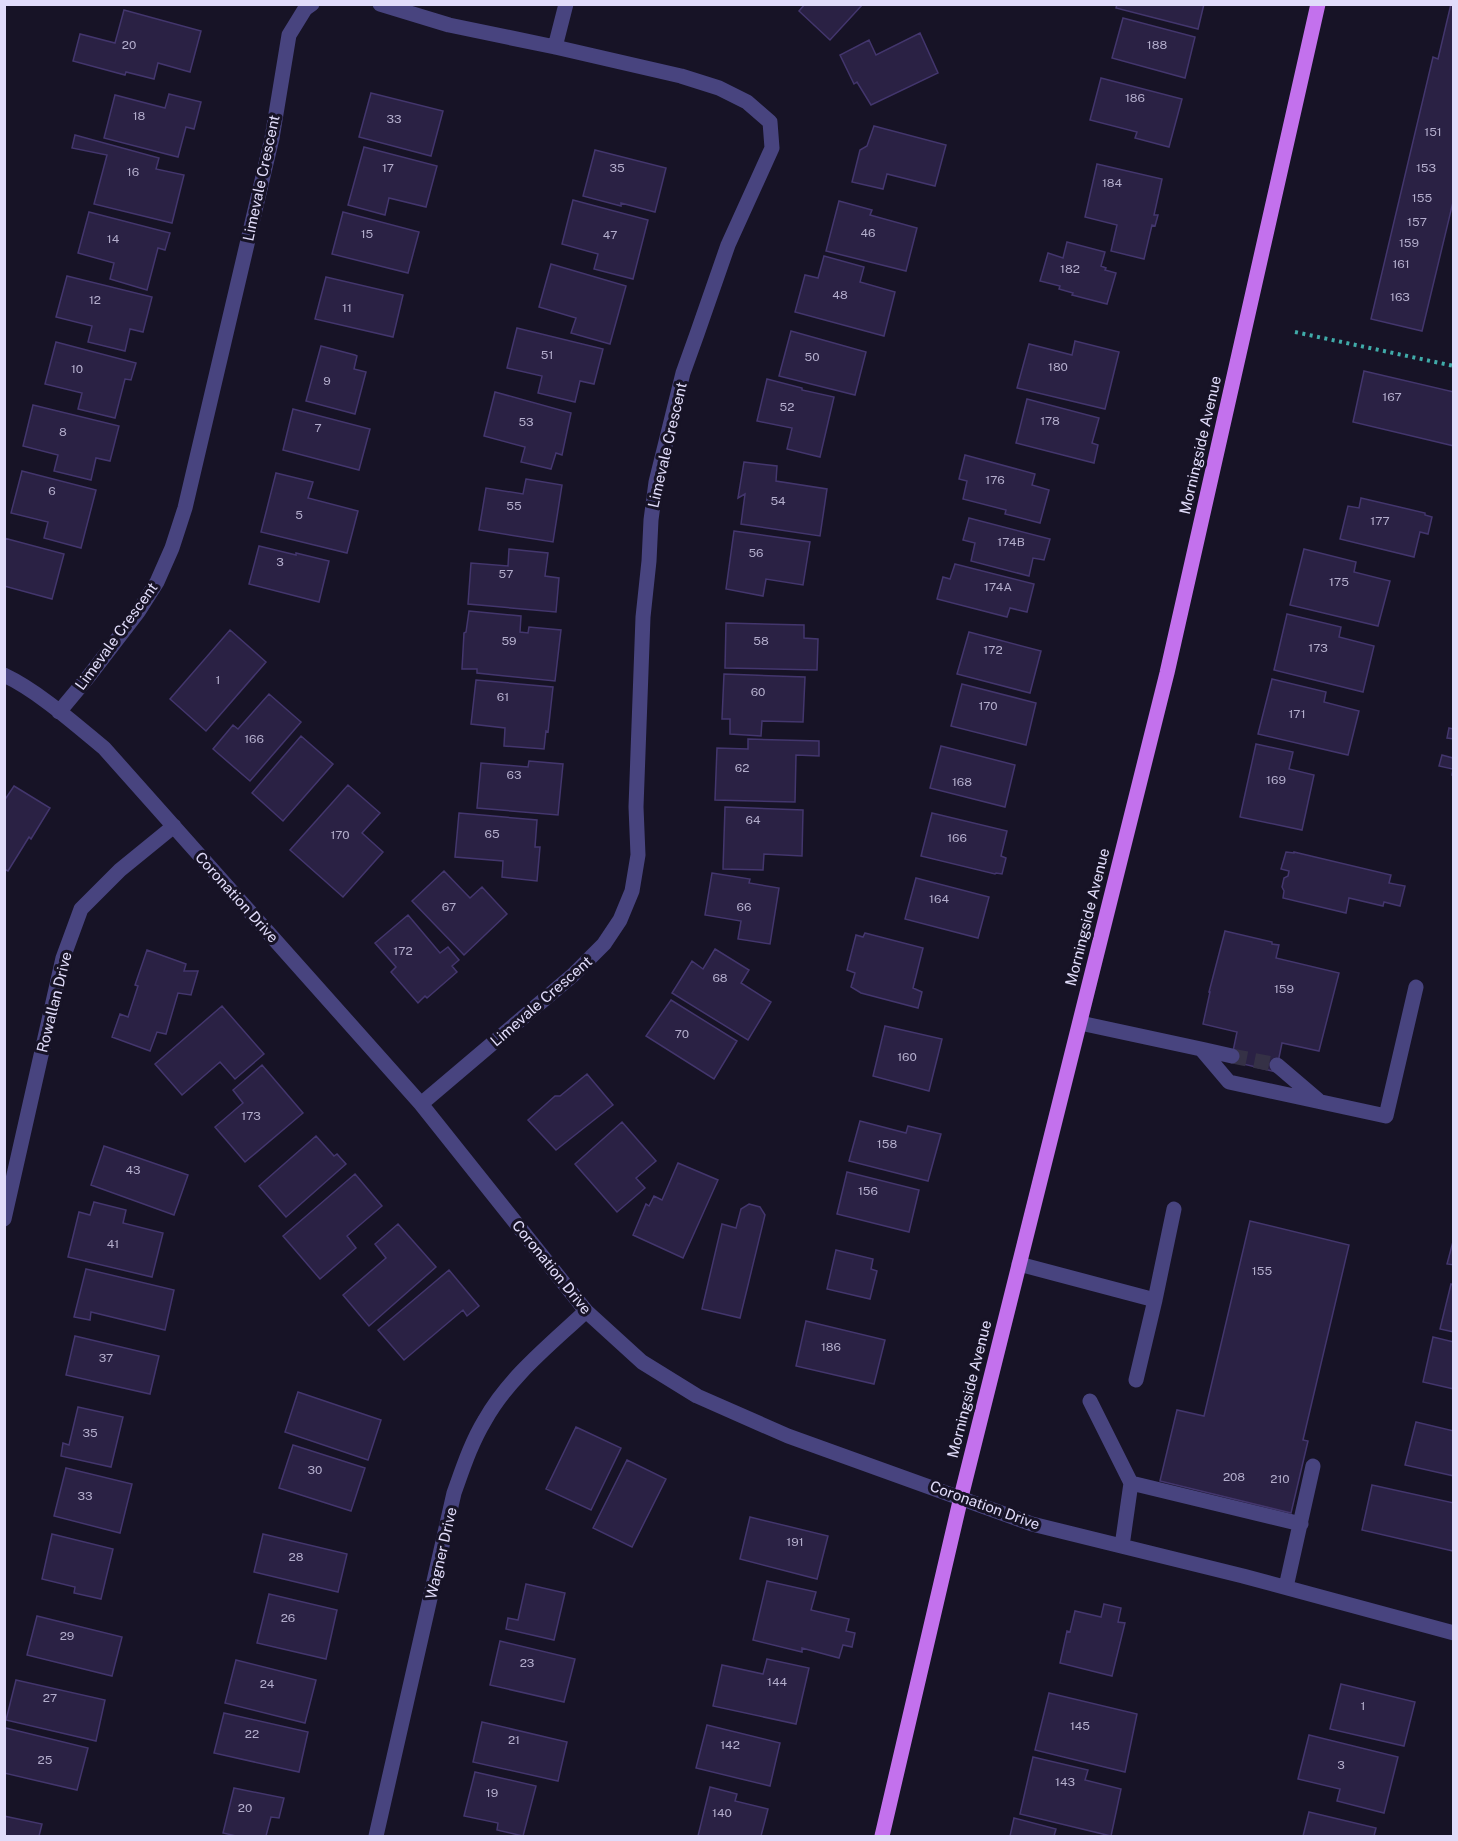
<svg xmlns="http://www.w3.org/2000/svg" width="1458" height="1841" font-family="'Public Sans',sans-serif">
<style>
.building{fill:#2a2144;stroke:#43366d;stroke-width:1.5}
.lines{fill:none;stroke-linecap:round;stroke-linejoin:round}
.minor-tunnel{stroke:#353146;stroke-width:15;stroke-dasharray:15 8;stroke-linecap:butt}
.path{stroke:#40aba9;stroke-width:4;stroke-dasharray:3 4.5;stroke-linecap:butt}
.minor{stroke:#48447f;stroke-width:15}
.major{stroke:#c371ed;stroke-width:15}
.labels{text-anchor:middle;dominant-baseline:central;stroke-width:6;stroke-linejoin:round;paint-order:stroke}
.number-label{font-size:12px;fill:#b3adcc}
.street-label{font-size:15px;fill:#e1dcfa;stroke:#171326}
</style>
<rect width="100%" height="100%" fill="#171326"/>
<path class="building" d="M805,4H863L830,40L799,11Z
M1117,4H1204L1198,29L1116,8Z
M1451,4L1454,5V198L1422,331L1371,319L1433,57L1438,59Z
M124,10L201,31L190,72L158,63L154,79L126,72L125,75L73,61L80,34L115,43Z
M1123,18L1195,37L1185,78L1112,58Z
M920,33L938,73L871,105L857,82L854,84L840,55L869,40L876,55Z
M1101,78L1182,99L1169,147L1135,138L1137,132L1090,120Z
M371,93L443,111L431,156L359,137Z
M169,94L201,102L194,129L186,127L178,157L104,138L115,95L165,108Z
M874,126L946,145L935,186L887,174L883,189L852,182L860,150L867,146Z
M75,135L159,158L156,169L184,175L172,223L94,204L107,155L72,148Z
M364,147L437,166L426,207L389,198L385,215L348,205Z
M595,150L666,168L655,212L621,203V206L583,196Z
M1097,164L1162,179L1154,215H1158L1155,226L1152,225L1144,259L1111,251L1117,225L1085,217Z
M573,200L648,220L633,279L594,269L598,254L562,244Z
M839,201L872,210L870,215L917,228L906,271L826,251Z
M89,212L170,233L165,250L158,248L147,290L110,279L114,263L78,253Z
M343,212L419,232L408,273L332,254Z
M1067,242L1105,252L1101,266L1106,268L1105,270L1116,273L1107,304L1072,295L1073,293L1059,289L1060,286L1040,281L1048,253L1063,258Z
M824,256L864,267L860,282L895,292L884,336L795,312L805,275L818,278Z
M551,264L626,286L610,344L571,333L576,318L539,307Z
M67,276L152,297L143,332L130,329L125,351L88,342L92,326L56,317Z
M326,277L403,295L393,337L315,319Z
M517,328L603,349L594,384L580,381L575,402L538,393L542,376L507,368Z
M791,331L866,352L855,395L779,376Z
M1075,341L1119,352L1105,409L1017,388L1029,344L1072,355Z
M56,342L136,363L131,380L125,379L115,418L78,409L82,393L45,384Z
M321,346L355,355L357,356L354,369L366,372L355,414L306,401Z
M1364,371L1454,392V446L1353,422Z
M767,379L802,388V390L834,397L820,457L787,449L792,428L757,421Z
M495,392L571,413L562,455L556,453L551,469L521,462L525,447L484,436Z
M1027,399L1099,418L1092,443L1098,445L1094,463L1016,443Z
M33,405L119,426L110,461L96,458L91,480L54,471L58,455L23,446Z
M293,409L370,429L359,470L283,450Z
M965,455L1035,474L1032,485L1049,490L1040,523L1005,514L1006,510L963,499L967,481L959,479Z
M744,462L777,466L776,481L827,489L820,536L741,524L745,494L738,498Z
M22,471L96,490L81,548L44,538L48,522L11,513Z
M276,473L313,482L308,498L358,511L347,553L261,532Z
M526,479L562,485L553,542L479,530L486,488L523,494Z
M1361,498L1425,513V515L1432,517L1428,534L1420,532L1414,557L1340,539L1348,506L1359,508Z
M969,518L1050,539L1044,560L1033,558L1029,576L971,561L975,543L963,540Z
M734,531L810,542L803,585L766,579L763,596L726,589Z
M4,538L64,554L52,599L4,586Z
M259,546L296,555V553L329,561L319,602L249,584Z
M509,549L548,553L545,576L559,578L556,612L468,604L471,563L508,566Z
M1304,549L1356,562L1354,572L1390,581L1378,626L1290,605Z
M955,564L1034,584L1027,612L1010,608L1007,617L937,599L943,577L950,579Z
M469,611L521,616L520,632L528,633L529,627L561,630L555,681L477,673V669H462L464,633L466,632Z
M1287,614L1341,627L1339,637L1374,646L1363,692L1274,670Z
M726,623L804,625V638L818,639L817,670L725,668Z
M230,630L266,662L206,731L170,699Z
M969,632L1041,651L1030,693L957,674Z
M724,674L805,677L803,722L762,721L761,736L730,734V719H722Z
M1272,679L1326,692L1324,702L1359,711L1348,755L1258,734Z
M476,680L553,687L548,732L546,731L544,749L504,746L505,728L471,724Z
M962,684L1036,703L1026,745L951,726Z
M269,694L301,722L250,781L213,749L233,725L238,729Z
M1449,728L1454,729V739L1447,738Z
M301,736L333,764L283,821L252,793Z
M748,739L819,741V756L796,755L795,802L715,800L717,748L748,749Z
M1256,744L1293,752L1289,769L1314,775L1302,830L1240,817Z
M941,746L1015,765L1005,807L930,788Z
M1442,755L1453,758L1454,756V776L1452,775L1453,769L1439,766Z
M529,761L563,764L558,815L477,808L481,763L528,767Z
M348,785L380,813L362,833L383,852L343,897L290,850Z
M14,786L50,808L31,839L29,837L8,871L4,869V801Z
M725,807L803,810L802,856L764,854L763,870L723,869Z
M459,813L537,820L535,847H540L537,881L502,877L503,861L455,857Z
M932,813L1007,831L1001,856L1006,858L1002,874L996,873L995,874L921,856Z
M1286,852L1294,853V852L1391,875L1389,883L1405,886L1400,906L1384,902L1383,906L1349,898L1346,913L1283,898L1284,891L1282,887L1284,878L1288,876L1289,871L1281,869Z
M444,871L470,898L482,887L507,914L464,955L412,901Z
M712,873L750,879L749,883L779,888L770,944L738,939L741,921L705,915Z
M916,878L989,897L978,938L905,919Z
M408,915L440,953L448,947L459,960L452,966L457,972L427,998L425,996L418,1003L391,972L396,967L375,943Z
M1225,931L1272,942V944L1279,945L1276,958L1339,973L1319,1051L1282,1043L1276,1072L1231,1061L1237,1032L1203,1024L1210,992H1209Z
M865,933L923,948L913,988L922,992L918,1008L861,993L851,987L855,973L847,970L856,935L863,937Z
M715,949L749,970L741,983L771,1002L748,1040L672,993L692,961L703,969Z
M147,950L186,964L184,971H198L191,995L178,993L166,1034L157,1032L150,1051L112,1037L120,1014L128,1017L138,986L135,985Z
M671,1000L737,1041L714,1079L646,1036Z
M222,1006L264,1054L235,1079L220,1062L182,1095L155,1064Z
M885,1026L942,1039L929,1091L873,1076Z
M262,1065L303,1113L245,1162L215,1127L243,1103L233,1090Z
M587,1074L613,1105L556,1150L528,1120L555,1096H560Z
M860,1121L906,1133L908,1126L941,1134L928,1181L849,1161Z
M622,1122L656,1161L636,1178L645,1188L617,1212L575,1164Z
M316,1136L334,1156L337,1154L346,1164L286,1217L259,1186Z
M104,1146L188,1175L174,1215L91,1185Z
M678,1163L718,1180L683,1258L633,1235L646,1204L649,1206L654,1196L662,1200Z
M847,1172L919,1190L909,1232L837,1214Z
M355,1174L382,1206L347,1236L356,1248L320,1279L283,1236Z
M94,1202L126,1210L123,1223L163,1233L152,1277L68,1257L79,1212L90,1215Z
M749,1204L760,1207L765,1215L740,1318L702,1309L722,1224L736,1228L741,1209Z
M1250,1221L1349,1245L1303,1440L1308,1441L1291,1513L1160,1481L1177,1410L1204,1416Z
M398,1224L436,1267L369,1326L343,1295L386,1258L375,1244Z
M1454,1238V1265L1447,1264Z
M836,1250L873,1259L871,1269L877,1271L870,1299L827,1289Z
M86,1269L174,1290L165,1330L91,1312L90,1320L74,1317Z
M449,1270L479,1306L467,1316L463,1310L404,1360L378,1330Z
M1451,1284L1454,1285V1332L1440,1329Z
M806,1321L885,1340L874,1384L796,1366Z
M75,1336L159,1356L150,1394L66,1375Z
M1433,1337L1454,1342V1389L1423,1382Z
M298,1392L381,1420L368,1460L285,1432Z
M78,1407L123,1417L111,1467L61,1456L63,1443L69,1445Z
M1416,1422L1454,1431V1476L1405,1465Z
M576,1427L621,1448L591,1510L546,1489Z
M293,1445L365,1468L351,1511L279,1488Z
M627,1460L666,1479L632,1547L593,1528Z
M66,1468L132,1484L120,1533L54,1516Z
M1372,1485L1454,1503L1453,1551L1362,1530Z
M750,1517L828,1536L817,1579L740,1559Z
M52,1534L113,1549L101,1599L74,1593L75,1587L42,1579Z
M263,1534L347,1554L338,1592L254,1572Z
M767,1581L816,1592L811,1610L849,1619L846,1631L855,1633L852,1647L843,1645L839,1658L802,1648V1652L753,1640Z
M526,1584L565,1593L554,1640L506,1629L508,1618L518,1620Z
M269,1594L337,1610L326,1659L257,1643Z
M1104,1604L1121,1608L1118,1622L1125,1623L1112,1676L1060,1663L1067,1631L1070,1632L1075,1611L1101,1617Z
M37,1616L122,1637L112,1676L27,1655Z
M500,1641L575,1659L564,1702L490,1685Z
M767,1659L809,1668L796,1724L713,1706L722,1665L763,1674Z
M236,1660L316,1680L305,1723L225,1703Z
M16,1680L105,1700L96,1741L6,1720Z
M1341,1684L1415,1702L1404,1746L1330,1729Z
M1049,1693L1137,1714L1125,1772L1035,1750Z
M224,1713L308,1732L299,1772L214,1753Z
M482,1722L567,1742L558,1781L473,1762Z
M707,1725L780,1743L770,1786L696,1768Z
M6,1728L88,1748L77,1790L4,1773V1735Z
M1309,1735L1398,1757L1384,1813L1337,1801L1340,1789L1298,1779Z
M1033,1757L1088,1770L1085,1780L1121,1789L1111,1836L1020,1814Z
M475,1772L536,1786L523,1836L497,1830L498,1823L464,1816Z
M710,1787L737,1794L735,1801L768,1809L761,1836H698Z
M234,1788L284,1798L279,1818L271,1817L266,1836H236L223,1833Z
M1309,1812L1376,1828L1374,1836H1303Z
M4,1816L42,1824L39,1836H4Z
M1014,1818L1056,1829L1054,1836H1010Z"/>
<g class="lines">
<path class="minor-tunnel" d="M1232,1056L1277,1065"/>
<path class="path" d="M1295,332L1454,366"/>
<path class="minor" d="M380,4L449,25L555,47L681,76L719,88L747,102L770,122L772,148L728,245L697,334L683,373L656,482L651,520L649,561L643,617L636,807L638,855L632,891L620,920L604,944L573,975L421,1104
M555,47L566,4
M4,675C38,691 75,724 104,748L421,1104L586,1311L642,1362L697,1396L788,1436L1032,1524L1243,1576L1454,1633
M59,712L89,676L138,612L157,582L172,548L185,508L272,138L289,35L305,9L312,4
M1080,1023L1201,1049L1229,1082L1386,1116L1416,987
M1201,1049L1232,1056
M1277,1065L1318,1100
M4,1219L63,958L81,909L120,870L174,826
M1019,1264L1155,1300L1136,1380
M1155,1300L1174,1209
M1090,1401L1131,1483L1301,1524
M1122,1546L1131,1483
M1286,1587L1313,1466
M376,1836L454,1493C463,1468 471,1443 485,1420C509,1377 551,1344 586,1311"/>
<path class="major" d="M882,1836L961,1497L1167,673L1318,4"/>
</g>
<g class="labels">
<g class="number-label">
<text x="129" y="45">20</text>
<text x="1157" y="45">188</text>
<text x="1135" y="98">186</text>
<text x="139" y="116">18</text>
<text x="394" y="119">33</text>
<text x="1433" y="132">151</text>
<text x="388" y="168">17</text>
<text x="617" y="168">35</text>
<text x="1426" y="168">153</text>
<text x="133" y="172">16</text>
<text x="1112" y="183">184</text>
<text x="1422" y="198">155</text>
<text x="1417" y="222">157</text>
<text x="868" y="233">46</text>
<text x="367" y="234">15</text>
<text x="610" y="235">47</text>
<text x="113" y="239">14</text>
<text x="1409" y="243">159</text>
<text x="1401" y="264">161</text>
<text x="1070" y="269">182</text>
<text x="840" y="295">48</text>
<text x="1400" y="297">163</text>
<text x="95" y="300">12</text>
<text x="347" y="308">11</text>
<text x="547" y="355">51</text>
<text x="812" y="357">50</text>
<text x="1058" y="367">180</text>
<text x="77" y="369">10</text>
<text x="327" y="381">9</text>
<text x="1392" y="397">167</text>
<text x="787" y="407">52</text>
<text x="1050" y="421">178</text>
<text x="526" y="422">53</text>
<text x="318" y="428">7</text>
<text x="63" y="432">8</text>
<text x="995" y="480">176</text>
<text x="52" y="491">6</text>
<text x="778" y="501">54</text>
<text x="514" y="506">55</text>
<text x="299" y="515">5</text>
<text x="1380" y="521">177</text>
<text x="1011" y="542">174B</text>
<text x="756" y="553">56</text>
<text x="280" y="562">3</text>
<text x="506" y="574">57</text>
<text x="1339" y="582">175</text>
<text x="998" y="587">174A</text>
<text x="509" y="641">59</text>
<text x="761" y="641">58</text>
<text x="1318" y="648">173</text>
<text x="993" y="650">172</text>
<text x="218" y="680">1</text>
<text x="758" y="692">60</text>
<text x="503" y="697">61</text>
<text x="988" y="706">170</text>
<text x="1297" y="714">171</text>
<text x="254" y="739">166</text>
<text x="742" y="768">62</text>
<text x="514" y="775">63</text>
<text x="1276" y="780">169</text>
<text x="962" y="782">168</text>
<text x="753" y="820">64</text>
<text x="492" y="834">65</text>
<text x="340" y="835">170</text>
<text x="957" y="838">166</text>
<text x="939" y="899">164</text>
<text x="449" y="907">67</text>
<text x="744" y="907">66</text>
<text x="403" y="951">172</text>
<text x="720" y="978">68</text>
<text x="1284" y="989">159</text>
<text x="682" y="1034">70</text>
<text x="907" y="1057">160</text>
<text x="251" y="1116">173</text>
<text x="887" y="1144">158</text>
<text x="133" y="1170">43</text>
<text x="868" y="1191">156</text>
<text x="113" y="1244">41</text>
<text x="1262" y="1271">155</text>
<text x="831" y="1347">186</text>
<text x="106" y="1358">37</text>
<text x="90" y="1433">35</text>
<text x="315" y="1470">30</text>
<text x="1234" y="1477">208</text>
<text x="1280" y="1479">210</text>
<text x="85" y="1496">33</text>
<text x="795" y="1542">191</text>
<text x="296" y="1557">28</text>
<text x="288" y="1618">26</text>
<text x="67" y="1636">29</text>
<text x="527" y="1663">23</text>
<text x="777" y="1682">144</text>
<text x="267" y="1684">24</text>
<text x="50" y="1698">27</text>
<text x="1363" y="1706">1</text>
<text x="1080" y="1726">145</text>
<text x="252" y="1734">22</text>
<text x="514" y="1740">21</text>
<text x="730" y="1745">142</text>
<text x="45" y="1760">25</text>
<text x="1341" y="1765">3</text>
<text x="1065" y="1782">143</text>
<text x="492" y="1793">19</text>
<text x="245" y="1808">20</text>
<text x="722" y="1813">140</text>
</g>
<g class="street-label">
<text transform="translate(261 178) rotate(-78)">Limevale Crescent</text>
<text transform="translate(667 445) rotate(-77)">Limevale Crescent</text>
<text transform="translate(1200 445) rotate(-77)">Morningside Avenue</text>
<text transform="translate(116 636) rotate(-54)">Limevale Crescent</text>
<text transform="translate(237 897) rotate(48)">Coronation Drive</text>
<text transform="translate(1087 917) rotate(-76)">Morningside Avenue</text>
<text transform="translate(541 1001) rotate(-41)">Limevale Crescent</text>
<text transform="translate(54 1002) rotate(-76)">Rowallan Drive</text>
<text transform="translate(552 1267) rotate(51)">Coronation Drive</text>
<text transform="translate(969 1389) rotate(-76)">Morningside Avenue</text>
<text transform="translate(985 1505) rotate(20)">Coronation Drive</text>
<text transform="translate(441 1553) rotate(-77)">Wagner Drive</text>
</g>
</g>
<rect width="1458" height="1841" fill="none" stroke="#e1dcfa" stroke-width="12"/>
</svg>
